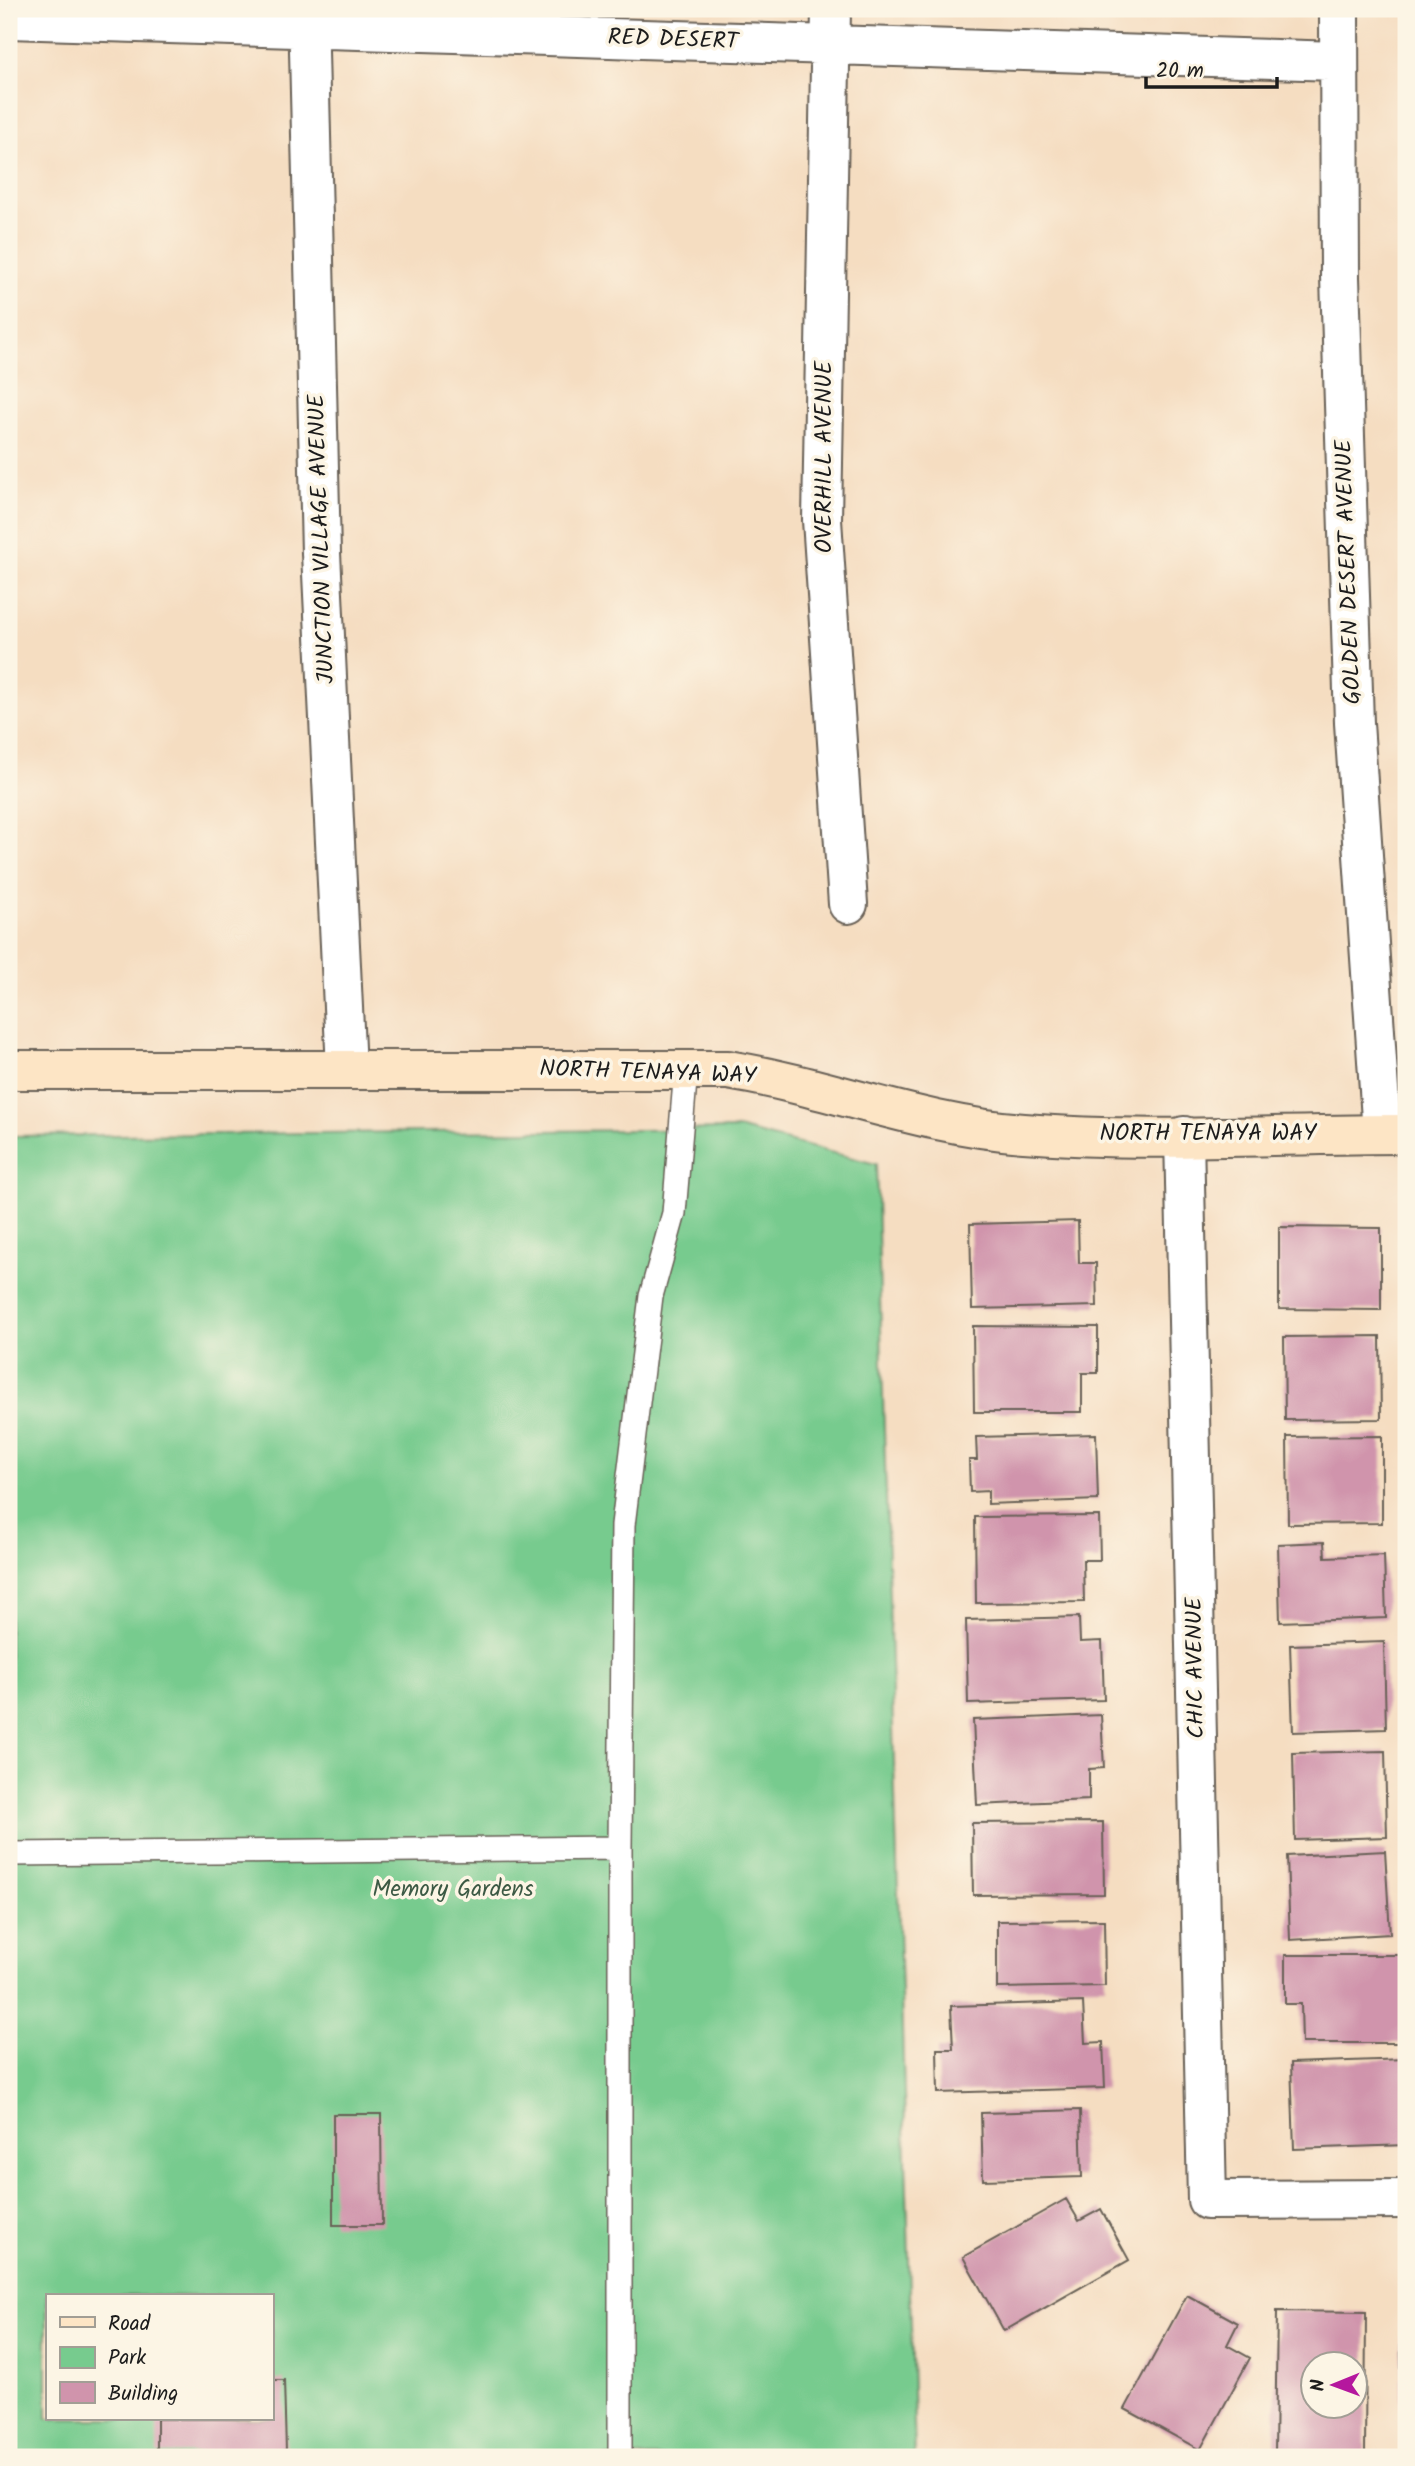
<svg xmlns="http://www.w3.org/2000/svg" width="1415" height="2466" font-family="Kalam,sans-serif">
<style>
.green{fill:#77cb8e;stroke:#4a7455;stroke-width:2;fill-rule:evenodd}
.building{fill:#d094ac;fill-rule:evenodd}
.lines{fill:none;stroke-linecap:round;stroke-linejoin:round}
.service-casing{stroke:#686056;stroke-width:26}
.minor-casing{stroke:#686056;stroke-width:42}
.secondary-casing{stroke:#686056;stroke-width:42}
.service{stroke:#fff;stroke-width:23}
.minor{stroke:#fff;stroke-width:38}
.secondary{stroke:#fde5c5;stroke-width:38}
.labels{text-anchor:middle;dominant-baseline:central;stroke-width:7;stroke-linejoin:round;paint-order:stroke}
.street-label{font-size:23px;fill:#1c1c1c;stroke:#fcf5e5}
.park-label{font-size:23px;fill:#3c5944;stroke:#fcf5e5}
</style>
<rect width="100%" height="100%" fill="#fcf5e5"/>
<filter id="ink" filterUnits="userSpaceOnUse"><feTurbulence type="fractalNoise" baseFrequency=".0143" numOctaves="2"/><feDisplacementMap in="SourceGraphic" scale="14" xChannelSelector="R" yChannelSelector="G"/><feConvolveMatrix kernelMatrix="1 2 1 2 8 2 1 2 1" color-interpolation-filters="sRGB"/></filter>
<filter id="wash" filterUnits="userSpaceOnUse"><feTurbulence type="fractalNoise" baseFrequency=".00686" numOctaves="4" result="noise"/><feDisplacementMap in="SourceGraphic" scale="28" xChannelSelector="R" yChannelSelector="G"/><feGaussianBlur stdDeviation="1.57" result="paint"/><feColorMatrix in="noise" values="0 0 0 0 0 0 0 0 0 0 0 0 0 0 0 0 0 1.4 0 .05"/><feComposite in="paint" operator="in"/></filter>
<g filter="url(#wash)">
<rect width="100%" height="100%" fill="#f5ddc1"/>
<path class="green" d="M741,1129L876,1164L915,2457H9V1136ZM47,2296H271V2419H47Z"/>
<g id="blocks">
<path class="building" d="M1078,1221L1079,1263H1096L1097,1306L972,1309L970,1224Z
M1279,1227L1381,1228V1310L1279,1309Z
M973,1326L1098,1327V1373H1082V1412H974Z
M1380,1336L1381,1419L1285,1420L1284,1337Z
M1096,1434L1098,1500L988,1504V1491L970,1492L969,1460H977L976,1437Z
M1382,1436V1523L1288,1524L1287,1437Z
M1099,1516L1100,1560H1083L1084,1602L976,1603L975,1517Z
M1324,1542L1325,1557L1384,1555L1386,1618L1280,1622L1278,1544Z
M1079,1617L1080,1642L1102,1641L1104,1700L968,1704L966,1620Z
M1384,1642L1386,1729L1293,1732L1290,1645Z
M1101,1715L1104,1768L1089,1769V1800L977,1805L973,1720Z
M1385,1751L1387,1837L1295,1840L1293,1753Z
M1103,1822L1104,1894L973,1895L972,1823Z
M1385,1851L1390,1934L1290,1940L1287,1856Z
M1104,1920L1105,1986L997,1988V1921Z
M1285,1955H1406V2043H1302L1301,2004H1285Z
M1083,2002L1085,2043L1103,2042L1105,2088L938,2093L937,2049H953L951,2006Z
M1406,2059V2145L1294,2149L1291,2063Z
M1080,2110L1082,2177L983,2180L981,2113Z
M333,2114H381L382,2225H333Z
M1066,2199L1079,2221L1101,2209L1129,2260L1004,2331L963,2257Z
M1187,2295L1238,2323L1227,2345L1250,2358L1200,2450L1125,2409Z
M1400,2306H1406V2420H1402Z
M1277,2311L1366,2312L1365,2454L1275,2453ZM1314,2364H1356V2406H1314Z
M271,2380H284L286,2451L157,2454V2419H271Z"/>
</g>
</g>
<g filter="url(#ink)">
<use href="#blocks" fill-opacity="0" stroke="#686056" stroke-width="2"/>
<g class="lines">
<g class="service-casing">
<path id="service" d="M620,1848L623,1525L651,1296L674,1213L686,1069
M9,1854L620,1848V2457"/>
</g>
<g class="minor-casing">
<path id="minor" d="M308,9L321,553L346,1069
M831,9L822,520L848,904
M1339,9L1340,277L1354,723L1382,1134
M9,19L1337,61
M1184,1136L1207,2200L1406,2199"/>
</g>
<g class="secondary-casing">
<path id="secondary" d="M9,1070H728C827,1086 923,1126 1024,1133C1151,1143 1279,1134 1406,1134"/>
</g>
<use href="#service" class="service"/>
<use href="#minor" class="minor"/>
<use href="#secondary" class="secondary"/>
</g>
</g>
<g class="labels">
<g class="street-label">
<text transform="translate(673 40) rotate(2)">RED DESERT</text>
<text transform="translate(825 457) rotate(-90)">OVERHILL AVENUE</text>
<text transform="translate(322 539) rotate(-92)">JUNCTION VILLAGE AVENUE</text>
<text transform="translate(1349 572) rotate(-92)">GOLDEN DESERT AVENUE</text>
<text transform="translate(648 1073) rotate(2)">NORTH TENAYA WAY</text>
<text x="1208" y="1134">NORTH TENAYA WAY</text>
<text transform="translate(1196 1668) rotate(-91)">CHIC AVENUE</text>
</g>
<g class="park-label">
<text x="453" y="1890">Memory Gardens</text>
</g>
</g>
<rect width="1415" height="2466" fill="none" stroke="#fcf5e5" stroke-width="35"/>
<rect x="46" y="2294" width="228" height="126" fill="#fcf5e5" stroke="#a29e95" stroke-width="2"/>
<rect x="60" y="2317" width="35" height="10" fill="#fde5c5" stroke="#a29e95" stroke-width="2"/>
<text x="108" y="2330" font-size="21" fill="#1c1c1c">Road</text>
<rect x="60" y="2347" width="35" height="21" fill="#77cb8e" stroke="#a29e95" stroke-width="2"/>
<text x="108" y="2364" font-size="21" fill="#1c1c1c">Park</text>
<rect x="60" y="2382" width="35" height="21" fill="#d094ac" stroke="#a29e95" stroke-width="2"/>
<text x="108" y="2400" font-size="21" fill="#1c1c1c">Building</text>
<g transform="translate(1334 2385) rotate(269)"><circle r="33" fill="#fcf5e5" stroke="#a29e95" stroke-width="2"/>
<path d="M0-5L12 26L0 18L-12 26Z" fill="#b5179e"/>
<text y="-10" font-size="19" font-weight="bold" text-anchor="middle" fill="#1c1c1c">N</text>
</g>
<path d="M1146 77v10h131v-10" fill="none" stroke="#1c1c1c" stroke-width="3.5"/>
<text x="1156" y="77" font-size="21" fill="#1c1c1c" stroke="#fcf5e5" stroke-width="5" paint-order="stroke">20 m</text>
</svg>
